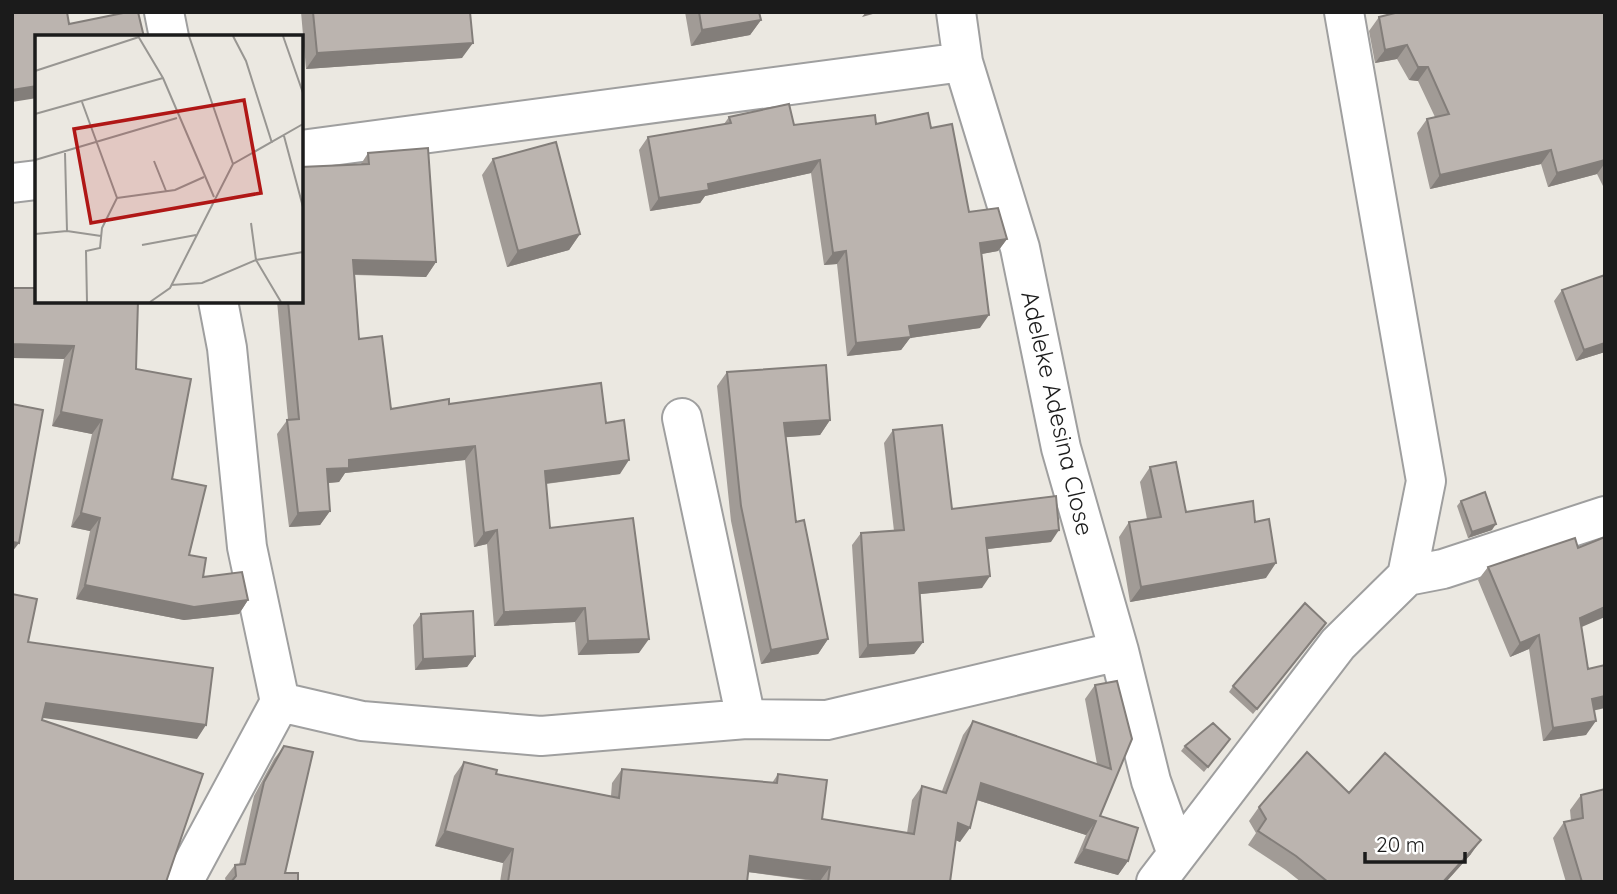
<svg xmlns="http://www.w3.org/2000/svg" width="1617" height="894" font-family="Quicksand,sans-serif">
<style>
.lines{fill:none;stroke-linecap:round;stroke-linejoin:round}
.minor-casing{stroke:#9f9f9f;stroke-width:42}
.minor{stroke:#fff;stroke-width:38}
.wall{fill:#a19b96}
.shaded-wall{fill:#837e7a}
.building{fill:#bbb4af;stroke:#837e7a;stroke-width:2}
.labels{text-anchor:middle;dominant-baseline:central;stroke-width:5;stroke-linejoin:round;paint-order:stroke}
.street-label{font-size:24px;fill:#1b1b1b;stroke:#fff}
.inset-road{fill:none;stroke:#989692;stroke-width:2}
.view{fill:#b01716;fill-opacity:0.15;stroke:#b01716;stroke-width:3.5}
.inset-edge{fill:none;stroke:#1b1b1b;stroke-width:3.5}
</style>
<rect width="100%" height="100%" fill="#ebe8e1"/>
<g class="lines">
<g class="minor-casing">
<path id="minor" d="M164,12L169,37
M956,12L963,62L1020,248L1061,448L1119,651L1151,781L1177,854
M1344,12L1426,481L1407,576
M301,150L963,62
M12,183L37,180
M682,418L746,719
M280,702L362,721L541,736L746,719L827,720L1119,651
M183,882L280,702L247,547L227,348L218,301
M1156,882L1338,644L1407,576L1443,569L1605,516"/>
</g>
<use href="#minor" class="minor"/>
</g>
<path class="wall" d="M301,12H470L462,58L306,69Z
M685,12H759L761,20L750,35L691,46Z
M1386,12H1605V190L1597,174L1548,187L1541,164L1430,189L1417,133L1427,119L1435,117L1418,81L1409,80L1397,59L1375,63L1369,31L1379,17L1387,15Z
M729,117L794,125L876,124L931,128L969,212L1007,239L998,251L981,254L980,328L910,338L901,350L847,356L837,264L824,265L811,173L705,196L700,203L650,211L639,150L648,137L724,124Z
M368,153L436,262L426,277L355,275L359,339L391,409L449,404L606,423L620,474L546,484L550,528L639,653L578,655L575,622L494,626L487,544L474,547L465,460L345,473L339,482L328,483L330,511L320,525L289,527L277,434L288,419L277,301H301L361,164Z
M493,159L580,234L569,250L507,267L482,175Z
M37,288L136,369L172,479L189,555L203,577L248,600L239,614L184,620L76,599L90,531L71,527L92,434L52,426L64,359Z
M1562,290L1605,352L1576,361L1554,301Z
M727,372L830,420L820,435L786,437L796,522L828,639L818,654L761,664L731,521L717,386Z
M893,430L952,509L1051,542L988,549L982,588L920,594L923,642L914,654L859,658L852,545L861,533L894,531L884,443Z
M1150,467L1186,512L1255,522L1266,578L1130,602L1119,537L1129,522L1147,519L1140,482Z
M1461,501L1492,530L1468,538L1457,506Z
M1488,567L1581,627L1594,710L1586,735L1543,741L1529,649L1510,657L1478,580Z
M421,614L475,656L467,667L415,670L413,625Z
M1322,629L1253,714L1229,692L1233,686Z
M1095,685L1132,739L1100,816L1128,861L1118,875L1074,863L1086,835L977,800L960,842L956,840L950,882H820L748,872L747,882H500L503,863L435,846L454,776L464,762L496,774L611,796L612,783L622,769L772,783L778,774L822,819L907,833L912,800L922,786L942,791L963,735L973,721L1097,764L1085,699Z
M1230,739L1204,772L1181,751L1185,746Z
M284,746L285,873L298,882H226L225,878L235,865H239L254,796L274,759Z
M1349,793L1471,854L1446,882H1301L1286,870L1248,845L1256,833L1249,821L1259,807Z
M1581,795L1605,882H1566L1553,838L1564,822L1571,821L1570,810Z"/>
<path class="shaded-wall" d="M866,12H880L862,17Z
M761,20L750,35L691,46L702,30Z
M473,43L462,58L306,69L317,53Z
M1407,45L1397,59L1375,63L1385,50Z
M1418,67H1428L1418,81L1409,80Z
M37,86V98L12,102V90Z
M1551,150L1541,164L1430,189L1440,175Z
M820,160L811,173L705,196L700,203L650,211L659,198L708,184Z
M1605,160V163L1597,174L1548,187L1557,173Z
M580,234L569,250L507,267L518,251Z
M1007,239L998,251L971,256L980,243Z
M846,251L837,264L824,265L833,253Z
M353,260L436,262L426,277L344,274Z
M989,315L980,328L910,338L901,350L847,356L856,343L909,326Z
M1605,343V352L1576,361L1584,350Z
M12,344L74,346L64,359L12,358Z
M61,412L102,420L92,434L52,426Z
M830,420L820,435L774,438L784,423Z
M475,446L465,460L345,473L339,482L317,484L327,469L349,460Z
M629,460L620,474L535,485L545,471Z
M330,511L320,525L289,527L298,513Z
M81,513L100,518L90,531L71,527Z
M1496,524L1492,530L1468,538L1472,532Z
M497,530L487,544L474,547L484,533Z
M1059,530L1051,542L978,550L986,538Z
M12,542L19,543L12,552Z
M1276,563L1266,578L1130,602L1141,587Z
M990,576L982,588L911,595L919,583Z
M85,585L248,600L239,614L184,620L76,599Z
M1605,607V617L1570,632L1580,618Z
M585,608L575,622L494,626L504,612Z
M1539,635L1529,649L1510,657L1520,643Z
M649,639L639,653L578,655L588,641Z
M828,639L818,654L761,664L771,650Z
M923,642L914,654L859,658L868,645Z
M475,656L467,667L415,670L423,659Z
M1605,696V708L1583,713L1592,699Z
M46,703L206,725L197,739L36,717Z
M1596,721L1586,735L1543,741L1553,728Z
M981,783L1096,821L1086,835L971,798Z
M958,823L970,828L960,842L948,837Z
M445,831L513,849L503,863L435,846Z
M1481,840L1471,854L1446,882H1443Z
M1084,849L1128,861L1118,875L1074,863Z
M750,856L830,867L820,881L740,871Z"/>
<path class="building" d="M12,12H67L69,24L128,12H138L144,37H37V86L12,90Z
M313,12H470L473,43L317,53Z
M699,12H759L761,20L702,30Z
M1399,12H1605V160L1557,173L1551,150L1440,175L1427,119L1449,114L1428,67H1418L1407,45L1385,50L1379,17Z
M789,104L794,125L875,115L876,124L928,113L931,128L952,124L969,212L998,208L1007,239L980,243L989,315L909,326L911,337L856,343L846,251L833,253L820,160L708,184L709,190L659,198L648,137L731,123L729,117Z
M556,142L580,234L518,251L493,159Z
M428,148L436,262L353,260L359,339L382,336L391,409L449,399V404L601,383L606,423L624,420L629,460L545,471L550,528L633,518L649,639L588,641L585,608L504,612L497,530L484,533L475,446L349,460V468L327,469L330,511L298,513L287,420L299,419L288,301H301V167L369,164L368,153Z
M1605,275V343L1584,350L1562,290Z
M12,288H37V301H138L136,369L191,379L172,479L206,486L189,555L206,558L203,577L242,572L248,600L194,607L85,585L100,518L81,513L102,420L61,412L74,346L12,344Z
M826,365L830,420L784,423L796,522L804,520L828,639L771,650L741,506L727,372Z
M12,404L43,410L19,543L12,542Z
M942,425L952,509L1056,496L1059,530L986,538L990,576L919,583L923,642L868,645L861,533L904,530L893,430Z
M1176,462L1186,512L1253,501L1255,522L1269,519L1276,563L1141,587L1129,522L1161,517L1150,467Z
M1485,492L1496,524L1472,532L1461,501Z
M1605,537V607L1580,618L1588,669L1605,665V696L1592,699L1596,721L1553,728L1539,635L1520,643L1488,567L1575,538L1578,548Z
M12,594L37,599L28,642L213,668L206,725L46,703L42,720L203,774L166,882H12Z
M1305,603L1326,623L1257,709L1233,686Z
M473,611L475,656L423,659L421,614Z
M1117,681L1132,739L1100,816L1138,828L1128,861L1084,849L1096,821L981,783L970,828L958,823L950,882H828L830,867L750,856L747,882H508L513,849L445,831L464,762L497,770L496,774L619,798L622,769L777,783L778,774L827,780L822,819L914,834L922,786L946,793L973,721L1111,769L1095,685Z
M1213,723L1230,739L1208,767L1185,746Z
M284,746L313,752L285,873H298V882H231L236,876L235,865L245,864L264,782Z
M1307,752L1349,793L1385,753L1481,840L1443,882H1328L1296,856L1258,831L1266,819L1259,807Z
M1605,789V882H1582L1564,822L1583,818L1581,795Z"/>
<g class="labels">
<g class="street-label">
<text transform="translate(1058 413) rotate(77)">Adeleke Adesina Close</text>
</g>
</g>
<g transform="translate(35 35)">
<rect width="268" height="268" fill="#ebe8e1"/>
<path class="inset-road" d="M103,1L128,43L179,162M154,1L198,129M198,1L211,26L237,108M248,1L268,58M0,36L104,2M47,67L82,163L67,193L65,213L51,216L52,267M0,79L128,43M249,101L268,172M30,118L32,196M0,125L142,83M119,126L131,156M82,163L140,155L169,142M216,188L221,225L246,267M0,199L32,196L66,201M107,210L161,200M136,250L167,248L221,225L268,217M115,267L135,253L198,129L268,89"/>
<path class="view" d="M209,65L226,158L56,188L39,94Z"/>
<rect width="268" height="268" class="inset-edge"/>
</g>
<rect width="1617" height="894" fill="none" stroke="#1b1b1b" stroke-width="28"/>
<path d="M1365 852v10h100v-10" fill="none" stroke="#1b1b1b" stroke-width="3.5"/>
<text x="1376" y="852" font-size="21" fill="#1b1b1b" stroke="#ffffff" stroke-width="5" paint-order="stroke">20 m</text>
</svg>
